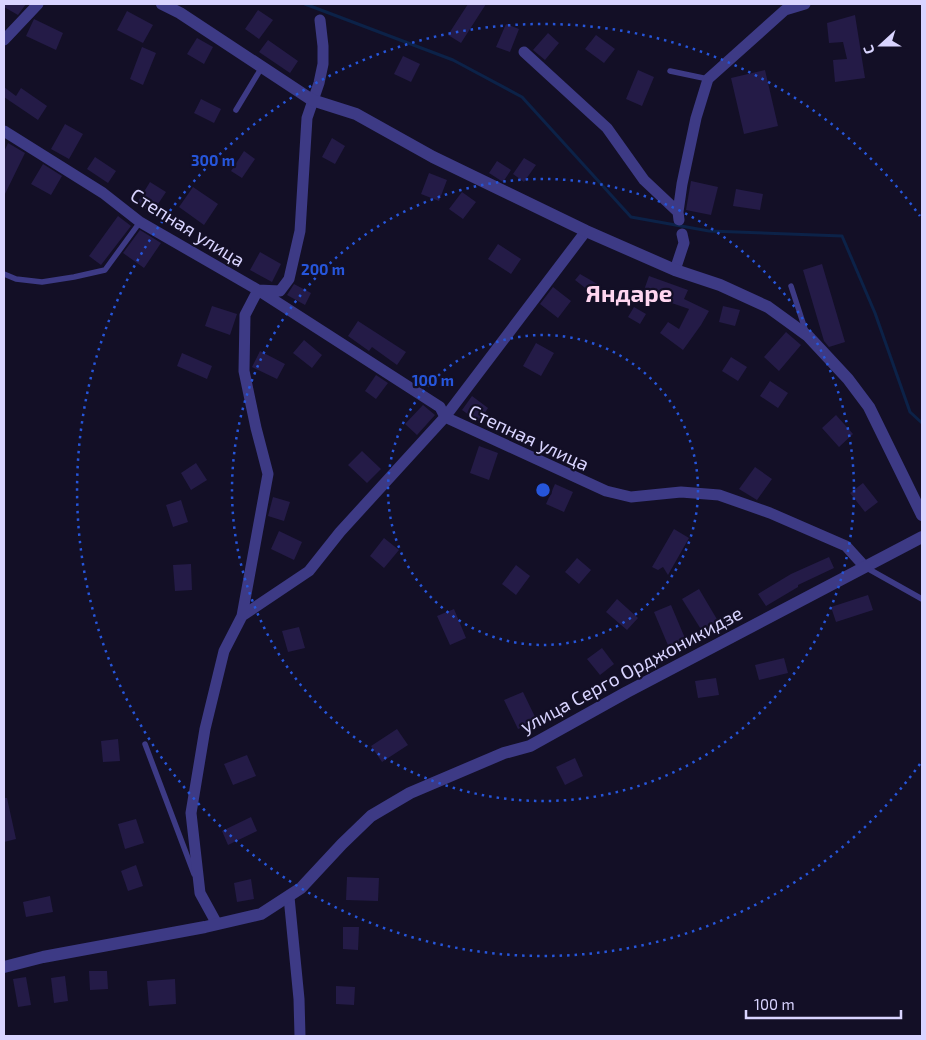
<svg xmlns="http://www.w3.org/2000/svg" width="926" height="1040" font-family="'Exo 2',sans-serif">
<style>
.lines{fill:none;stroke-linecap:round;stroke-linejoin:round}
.stream{stroke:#0c2248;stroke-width:3}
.building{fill:#241b47}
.service{stroke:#3d3a85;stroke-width:5.5}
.minor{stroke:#3d3a85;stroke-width:11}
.tertiary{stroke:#3d3a85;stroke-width:12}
.ring{fill:none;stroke:#2655da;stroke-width:2.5;stroke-dasharray:2.5 5}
.labels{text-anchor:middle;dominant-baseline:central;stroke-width:4.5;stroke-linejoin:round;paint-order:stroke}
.street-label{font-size:19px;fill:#d9d4ff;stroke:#130f26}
.district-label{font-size:24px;font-weight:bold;fill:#ffd6f0;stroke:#130f26}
.centre{fill:#2655da;stroke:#130f26;stroke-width:2.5}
.ring-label{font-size:15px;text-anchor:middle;font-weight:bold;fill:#2655da;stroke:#130f26;stroke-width:4.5;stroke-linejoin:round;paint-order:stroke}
</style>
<rect width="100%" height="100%" fill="#130f26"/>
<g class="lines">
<path class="stream" d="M305,4L453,60L522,97L631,217L709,231L842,236L875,313L910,412L922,423"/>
</g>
<path class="building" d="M4,4H26L18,15L4,7Z
M468,4H486L461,43L448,35Z
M258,10L273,20L259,39L245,29Z
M127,11L153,25L143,43L117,30Z
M855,15L865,78L835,82L833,60L847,59L843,42L829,43L827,23Z
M34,19L63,33L56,50L26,36Z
M506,24L519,29L510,52L496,47Z
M548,33L559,43L545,60L533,50Z
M596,35L615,49L604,63L585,49Z
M197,38L213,47L204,64L187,54Z
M268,40L298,61L290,73L259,52Z
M142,47L156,53L143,85L130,79Z
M403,56L420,64L411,82L394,74Z
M638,70L654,77L642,106L626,99Z
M765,70L778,126L744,134L731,78Z
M4,87L16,96L21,88L47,106L38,120L4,97Z
M201,99L221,109L214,123L194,113Z
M65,124L83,134L69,159L51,149Z
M332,138L345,146L335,164L322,157Z
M8,143L25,153L4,196V152Z
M244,151L255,159L242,178L231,171Z
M95,157L116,171L108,183L87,169Z
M524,158L536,165L524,182L513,174Z
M497,161L511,170L503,182L489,173Z
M43,164L62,176L51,195L31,184Z
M429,173L447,180L439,201L421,194Z
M691,181L718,187L711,215L686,210Z
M150,182L166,192L152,213L137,203Z
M193,187L218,204L204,225L179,207Z
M736,189L763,194L760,210L733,206Z
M462,192L476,202L463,219L449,209Z
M118,216L131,226L101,265L89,256Z
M140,230L161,243L144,268L123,253Z
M498,244L521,259L511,274L488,259Z
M260,252L281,264L272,282L250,270Z
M822,264L845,342L829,347L824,341L803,270Z
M580,274L599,285L593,294L575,280Z
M649,276L688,290L684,299L709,311L701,325L683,350L660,333L668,322L679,329L689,309L643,293Z
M294,284L311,293L305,305L287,295Z
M553,287L571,301L558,318L540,304Z
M212,306L237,314L230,335L205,326Z
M723,306L740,310L735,326L719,322Z
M634,307L646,314L640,324L628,317Z
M358,321L406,352L397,365L372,347L369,351L348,336Z
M786,332L801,345L779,371L764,357Z
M304,340L322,355L312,368L293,353Z
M536,343L554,353L541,376L523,366Z
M260,351L285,364L277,379L252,367Z
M182,353L212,366L207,379L177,366Z
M731,357L747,367L738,381L722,371Z
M376,375L388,383L376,399L365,391Z
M770,381L788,393L778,408L760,396Z
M472,396L488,408L479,422L462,410Z
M423,405L435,415L417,435L405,424Z
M836,415L853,434L839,447L822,428Z
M479,446L498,453L489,480L470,473Z
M362,451L381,469L367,483L348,465Z
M196,463L207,480L191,490L181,473Z
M755,467L772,479L757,500L739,489Z
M863,483L878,502L865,512L850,493Z
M555,484L573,492L564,512L546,504Z
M273,497L290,502L284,521L268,516Z
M181,500L188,522L173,527L166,505Z
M674,529L689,538L668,575L663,567L658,570L652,567Z
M279,531L302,542L294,560L271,549Z
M384,538L399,550L384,568L370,556Z
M829,557L834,568L798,585V587L766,606L758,594L791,574Z
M577,558L591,570L579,584L565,572Z
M191,564L192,590L175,591L173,565Z
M516,565L530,576L516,595L502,584Z
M699,589L718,621L702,631L682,599Z
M868,595L873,610L836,622L831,607Z
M617,599L638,618L627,630L606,612Z
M671,605L687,643L670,650L654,612Z
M454,609L466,638L450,645L437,616Z
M299,627L305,648L288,652L282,631Z
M602,648L614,664L600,675L587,659Z
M784,658L788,673L759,680L755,665Z
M716,678L719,695L698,698L695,681Z
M523,692L537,721L518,729L504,700Z
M397,729L408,745L382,762L371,746Z
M118,739L120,761L103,762L101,741Z
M247,755L256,776L233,785L224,764Z
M575,758L583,776L565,785L556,767Z
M4,798H7L16,839L4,842Z
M251,817L257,831L228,845L222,831Z
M136,819L144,843L125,849L118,824Z
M136,865L143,886L128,891L121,871Z
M347,877L379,878L378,901L346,900Z
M251,879L254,899L237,902L234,883Z
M50,896L53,912L26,917L23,902Z
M343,927H359L358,950L343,949Z
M89,971H107L108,989L90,990Z
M65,976L68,1001L54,1003L51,978Z
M26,977L31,1005L18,1007L13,979Z
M175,979L176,1004L149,1006L147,981Z
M336,986L355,987L354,1005L336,1004Z"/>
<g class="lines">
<path class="service" d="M670,71L708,79
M236,110L262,67
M4,274L16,279L42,282L74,277L105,270L140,222
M791,286L806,332
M865,567L922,599
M145,744L194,874"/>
<path class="minor" d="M4,40L38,4
M524,52L607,128L644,180L678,212
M4,131L103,193L140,222L258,290L440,407L445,417L606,491L631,497L681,492L719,495L770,513L846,546L865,567
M679,220L678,212L682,184L696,118L708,79L785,10L805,4
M675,270L684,243L682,234
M242,616L268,474L256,428L244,371L245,315L258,290L280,291L289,279L300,231L307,118L319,83L323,64V46L320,20
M289,897L299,999L300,1036
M217,924L200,893L191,813L205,729L224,651L242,616L309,571L340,532L445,417L586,231"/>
<path class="tertiary" d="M162,4L180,13L312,100L356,114L433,157L586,231L675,270L720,285L768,307L808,336L848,379L869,407L922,515
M4,967L43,957L205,927L261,914L301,888L342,844L371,816L410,793L504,753L530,746L627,692L922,537"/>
</g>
<g class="ring">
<circle cx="543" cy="490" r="155"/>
<circle cx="543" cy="490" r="311"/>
<path d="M920 764A466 466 0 1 1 920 216"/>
</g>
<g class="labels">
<g class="street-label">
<text transform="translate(188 227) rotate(32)">Степная улица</text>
<text transform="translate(529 437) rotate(25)">Степная улица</text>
<text transform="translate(631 669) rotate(-28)">улица Серго Орджоникидзе</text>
</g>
<g class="district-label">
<text x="629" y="292">Яндаре</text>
</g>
</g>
<circle cx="543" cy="490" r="8" class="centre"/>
<g class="ring-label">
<text x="213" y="166">300 m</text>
<text x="323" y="275">200 m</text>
<text x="433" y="386">100 m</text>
</g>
<rect width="926" height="1040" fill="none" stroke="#d9d4ff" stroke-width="10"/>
<g transform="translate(881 45) rotate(249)" stroke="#130f26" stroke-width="4" paint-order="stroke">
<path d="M0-4L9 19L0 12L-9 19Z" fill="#d9d4ff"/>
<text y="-8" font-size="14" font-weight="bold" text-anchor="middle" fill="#d9d4ff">С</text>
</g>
<path d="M746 1010v8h155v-8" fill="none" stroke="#d9d4ff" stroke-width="2.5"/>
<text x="754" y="1010" font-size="15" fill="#d9d4ff" stroke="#130f26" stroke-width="4" paint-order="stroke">100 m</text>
</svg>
